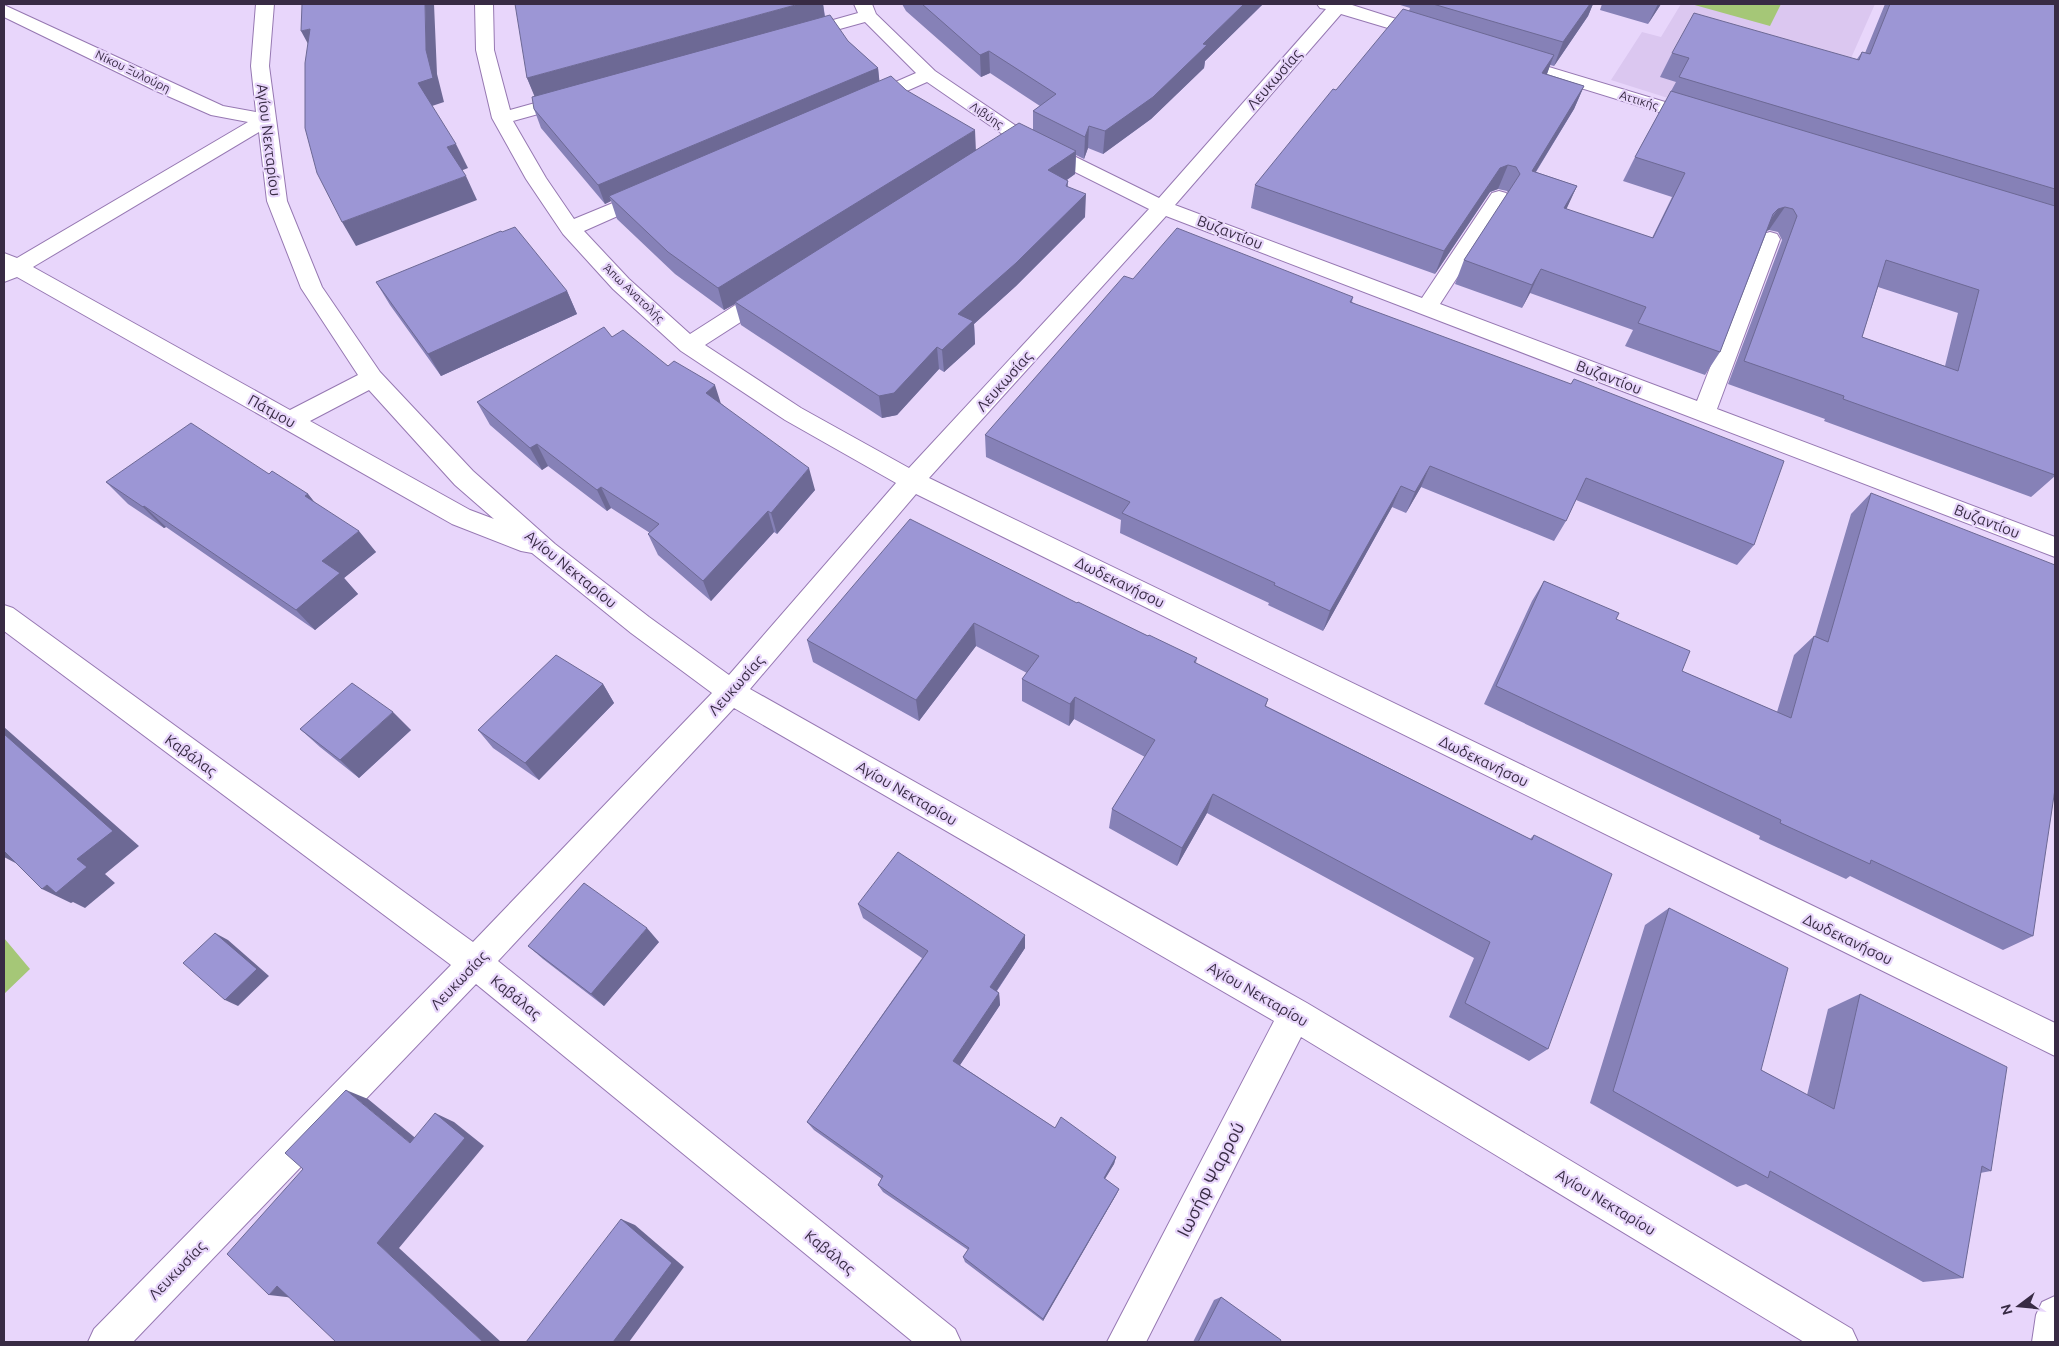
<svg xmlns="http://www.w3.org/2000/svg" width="2059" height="1346" font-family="Ubuntu,sans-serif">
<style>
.built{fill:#dbc7f0}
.green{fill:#a5c777}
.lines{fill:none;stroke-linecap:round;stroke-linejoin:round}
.minor-casing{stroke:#9678b2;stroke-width:2}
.minor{fill:#fff;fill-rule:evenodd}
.wall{fill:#8681b7;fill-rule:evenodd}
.shaded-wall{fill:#6d6995}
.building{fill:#9c96d5;stroke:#6d6995;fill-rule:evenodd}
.labels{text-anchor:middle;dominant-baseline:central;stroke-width:4.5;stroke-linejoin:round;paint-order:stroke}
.far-street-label{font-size:12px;fill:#382b44;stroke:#e8d6fb}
.street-label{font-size:15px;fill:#382b44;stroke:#e8d6fb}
.near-street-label{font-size:18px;fill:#382b44;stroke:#e8d6fb}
</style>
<rect width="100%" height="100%" fill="#e8d6fb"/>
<path class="built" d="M1681,4H1875L1813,144L1611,80L1642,32L1661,37Z"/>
<path class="green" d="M1691,4H1781L1770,26Z
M4,938L30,969L4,994Z"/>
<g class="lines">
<g class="minor-casing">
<path id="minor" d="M256,4H274L269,66L287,201L322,287L380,372L473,471L555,544L649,617L729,675L896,483L785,420L681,351L613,289L563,234L526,179L492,118L476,50L475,4H493L494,50L510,110L571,93L578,95L580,99L578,103L513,121L546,178L574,219L642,191L649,189L656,191L659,195L656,199L584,231L629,279L690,334L762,288L770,286L778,288L781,293L778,298L705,345L801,408L909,468L1149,209L1011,140L927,82L875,105L868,107L861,105L859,101L861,97L916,73L865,22L800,40L794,39L791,35L794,31L858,13L854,4H872L876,14L935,71L1025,132L1159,198L1326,9L1320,8L1317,4H1349L1434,31L1437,35L1434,39L1428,40L1341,14L1175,205L1422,298L1492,193L1499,191L1506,193L1509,197L1440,304L1697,401L1760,239L1763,234L1770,232L1777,234L1780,239L1717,409L2055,537V557L1166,216L929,478L2055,1023V1056L916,494L750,689L1307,1003L1852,1329L1858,1342H1804L1301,1037L1146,1342H1107L1274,1021L734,708L498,961L955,1329L961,1342H913L476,984L133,1342H88L94,1329L451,965L4,631V605L13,608L473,942L712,693L631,633L532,553L521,551L452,524L17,277L4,282V253L17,258L248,122L211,115L154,90L4,17V5L223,106L256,112L251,66ZM259,132L267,201L301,288L358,375L290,410L33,267ZM369,390L455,485L494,519L470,510L310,421Z
M1512,56L1705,114L1708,118L1705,122L1698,124L1691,122L1506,65L1503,61L1506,57Z
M2055,1296V1342H2032L2036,1315L2042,1302Z"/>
</g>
<use href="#minor" class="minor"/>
</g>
<path class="wall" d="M823,4L825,16L848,41L878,68L879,81L906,90L975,150L1033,130V111L1040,106L990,73L981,77L906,11L902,4H1262V5L1205,61L1204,68L1151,119L1103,154L1088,148L1084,159L1076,155L1075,174L1067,180L1068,181V187L1085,217L1016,286L974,324L975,344L944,372L939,369L897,415L882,418L741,325L735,304L724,310L675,274L617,219L611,201L605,204L541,128L534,109L535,96L527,78Z
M1397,4H1593L1588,16L1554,66L1550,65L1547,74L1584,86L1574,109L1536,172L1577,186L1566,209L1652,238L1672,197L1623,181L1635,157L1676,82L1660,77L1672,53L1857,59L1862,52L1865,53L1885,4H2055V476L2031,497L1824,421L1825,419L1728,384L1782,240L1778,232L1769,230L1767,231L1720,352L1705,375L1625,346L1633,330L1530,293L1522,308L1455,284L1464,260L1508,193L1507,191L1498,189L1490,192L1435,274L1251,208L1255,185L1336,90L1409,11L1410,8ZM1878,287L1958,313L1945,366L1862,337Z
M1602,4H1661L1648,24L1600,10Z
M1133,279L1353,297L1352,302L1754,545L1737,565L1576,500L1566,521L1554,541L1421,487L1406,513L1392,507L1323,631L1268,605L1269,603L1120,533L1121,520L986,457L985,435Z
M376,282L567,291L577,314L441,376L390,305Z
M612,337L668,366L722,404L815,490L777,534L774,532L711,601L658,555L648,534L650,533L611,508L607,511L548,466L542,470L490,425L477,402Z
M269,474L308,494L314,502L376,552L344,578L358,594L315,630L166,527L164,528L128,504L106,482Z
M1871,493L2033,936L2003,950L1850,876L1846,879L1759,839L1760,836L1484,704L1532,601L1544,581L1616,619L1682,671L1777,712L1794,655L1814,636H1815L1851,514Z
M1077,603L1148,636L1197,658L1196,663L1268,699L1266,706L1530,839L1534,835L1548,1049L1529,1061L1449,1017L1474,958L1207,813L1177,866L1109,828L1112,809L1145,757L1074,719L1069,726L1022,701V679L1027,673L976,646L919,721L813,662L807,640Z
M603,684L614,703L539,780L493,748L478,730Z
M300,729L411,730L359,778L320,747Z
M858,904L1025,935V948L997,991L999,993L1000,1005L960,1065L1055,1128L1116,1157L1114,1164L1105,1179L1119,1189L1116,1195L1043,1321L965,1262L963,1257L968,1250L883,1192L878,1185L882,1179L814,1130L807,1122L922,958L863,918Z
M1669,908L1761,1070L1807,1095L1828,1009L1860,994L1991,1171L1980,1173L1963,1278L1923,1282L1746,1184L1737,1187L1590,1103L1645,925Z
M659,942L604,1006L543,959L528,946Z
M1221,1297L1280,1342H1193L1214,1300Z"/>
<path class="shaded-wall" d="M425,4H434L437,74L444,102L429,107L418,83L426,50Z
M799,4H823L825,20L536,100L527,78Z
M1244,4H1262V5L1205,61L1204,68L1151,119L1103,154L1105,131L1203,44Z
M1590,4H1593L1588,16L1554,66L1563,42Z
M1658,4H1661L1648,24Z
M310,29L314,55L301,31Z
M989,51L990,73L981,77L980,55Z
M1554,55L1545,79L1542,73Z
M878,68L880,86L609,196L611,201L605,204L598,185Z
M1584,86L1574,109L1522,194L1532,171Z
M1089,126L1088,148L1084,159L1085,137Z
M975,130L976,152L735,302V304L724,310L718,288Z
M456,144L468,168L458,172L447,147Z
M1076,151L1075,174L1048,193V170Z
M1508,165L1498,189L1490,192L1435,274L1444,251L1500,168Z
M466,176L477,200L356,246L342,222Z
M1577,186L1566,210L1564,208Z
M1086,194L1085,217L1016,286L974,324L975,344L944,372L942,350L958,314Z
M1785,207L1769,230L1762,232L1778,209Z
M1541,269L1530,293L1522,308L1532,285Z
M567,291L577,314L441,376L428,354Z
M937,347L939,369L897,415L882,418L879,396Z
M715,385L722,407L706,393Z
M537,444L548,466L542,470L530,448Z
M1430,466L1421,487L1406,513L1415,492Z
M809,468L815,490L777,534L771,513Z
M1401,486L1392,507L1323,631L1330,611Z
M601,487L611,508L607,511L597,490Z
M308,494L325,515L305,496Z
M144,506L166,527L164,528L143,507Z
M768,511L774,532L711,601L703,581Z
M359,531L376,552L344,578L358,594L315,630L296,610L322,561Z
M974,623L976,646L919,721L916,700Z
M603,684L614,703L539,780L525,763Z
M1075,697L1074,719L1069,726L1070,704Z
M393,712L411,730L359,778L340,760Z
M4,727L139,846L105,874L115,883L85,908L73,902L71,903L42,889L77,859L4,734Z
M1213,794L1207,813L1177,866L1182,848Z
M4,849L23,867L4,857Z
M647,928L659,942L604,1006L591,994Z
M215,933L228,940L269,976L238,1006L225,1000Z
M1025,935V948L991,999L990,987Z
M999,993L1000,1005L956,1071L953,1061Z
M346,1090L368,1099L430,1150L410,1143Z
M435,1113L454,1122L484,1146L399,1248L501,1342H483L377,1243Z
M1116,1157L1114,1164L1101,1185L1104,1178Z
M1119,1189L1116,1195L1043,1321V1319Z
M621,1219L635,1225L684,1267L629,1342H613Z
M277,1286L295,1298L269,1295Z"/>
<path class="building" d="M302,4H425L426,50L433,78L418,83L456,144L447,147L466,176L342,222L317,173L305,128V63L310,29L301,31Z
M515,4H799L527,78Z
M922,4H1244L1203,44L1207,45L1153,97L1105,131L1089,126L1085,137L1033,111L1056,94L989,51L980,55Z
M1433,4H1590L1563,42Z
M1890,4H2055V189L1679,77L1689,58L1672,53L1694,13L1859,60L1862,52L1870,54Z
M1403,9L1554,55L1542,73L1584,86L1532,171L1577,186L1564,208L1653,238L1685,173L1635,157L1671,91L2055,206V475L1843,399L1844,396L1744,361L1797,216L1793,209L1785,207L1778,209L1773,214L1720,352L1638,323L1646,307L1541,269L1532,285L1464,260L1520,174L1516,167L1508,165L1500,168L1444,251L1255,185L1333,89L1336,90ZM1886,260L1979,290L1958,371L1862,337Z
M830,15L848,41L878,68L598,185L534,109L532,97Z
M891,76L906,90L975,130L718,288L668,252L609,196Z
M1019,123L1076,151L1048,170L1068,181L1066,186L1086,194L1016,263L958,314L973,321L942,350L937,347L894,393L879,396L735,302Z
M515,227L567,291L428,354L376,282L501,231L502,232Z
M1177,228L1353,297L1350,302L1571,384L1574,379L1784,461L1754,545L1586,478L1566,521L1430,466L1415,492L1401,486L1330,611L1274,585L1275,583L1122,513L1130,502L985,435L1124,276L1133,279Z
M604,327L612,337L623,330L668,366L674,361L715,385L706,393L809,468L771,513L768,511L703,581L648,534L659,524L601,487L597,490L537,444L530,448L477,402Z
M191,423L269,474L272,471L308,494L305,496L359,531L322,561L340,573L296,610L144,506L143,507L106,482Z
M1871,493L2055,565V789L2033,936L1871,860L1870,864L1780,823L1781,820L1496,686L1544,581L1619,613L1616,619L1690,651L1682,671L1791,718L1814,636L1828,642Z
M910,519L1077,603L1078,602L1148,636L1149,635L1197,658L1194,662L1268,699L1265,706L1532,840L1534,835L1612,874L1548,1049L1465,1003L1490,942L1213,794L1182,848L1112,809L1155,740L1075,697L1070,704L1022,679L1039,656L974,623L916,700L807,640Z
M556,655L603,684L525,763L478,730Z
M352,683L393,712L340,760L300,729Z
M4,734L113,831L77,859L87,867L56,893L47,885L42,889L4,851Z
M898,852L1025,935L990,987L999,993L953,1061L1055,1128L1061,1117L1116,1157L1104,1178L1119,1189L1043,1319L963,1257L969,1248L878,1185L883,1176L807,1122L928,951L858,904Z
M584,883L647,928L591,994L528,946Z
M1669,908L1788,968L1761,1070L1834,1109L1860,994L2007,1067L1991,1171L1982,1166L1963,1278L1770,1171L1768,1178L1613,1091Z
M215,933L257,969L225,1000L183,963Z
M346,1090L410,1143L435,1113L465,1138L377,1243L483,1342H336L277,1286L269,1295L227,1254L303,1169L285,1153Z
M621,1219L672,1263L613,1342H526Z
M1221,1297L1281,1340L1280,1342H1198Z"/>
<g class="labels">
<g class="far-street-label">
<text transform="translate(133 71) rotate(26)">Νίκου Ξυλούρη</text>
<text transform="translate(1639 100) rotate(17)">Αττικής</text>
<text transform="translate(987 115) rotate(34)">Λιβύης</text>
<text transform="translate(634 293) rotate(44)">Άπω Ανατολής</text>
</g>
<g class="street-label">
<text transform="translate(1274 79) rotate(-49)">Λευκωσίας</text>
<text transform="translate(269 140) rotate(83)">Αγίου Νεκταρίου</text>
<text transform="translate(1230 232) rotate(21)">Βυζαντίου</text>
<text transform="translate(1609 377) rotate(21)">Βυζαντίου</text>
<text transform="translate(1004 381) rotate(-48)">Λευκωσίας</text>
<text transform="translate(272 411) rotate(29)">Πάτμου</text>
<text transform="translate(1987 521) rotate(21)">Βυζαντίου</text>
<text transform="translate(571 569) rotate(39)">Αγίου Νεκταρίου</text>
<text transform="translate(1120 582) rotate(26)">Δωδεκανήσου</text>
<text transform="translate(736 685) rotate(-48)">Λευκωσίας</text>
<text transform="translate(191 755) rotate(36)">Καβάλας</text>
<text transform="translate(1484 761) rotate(26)">Δωδεκανήσου</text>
<text transform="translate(907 793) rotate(30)">Αγίου Νεκταρίου</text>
<text transform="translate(1848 939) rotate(26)">Δωδεκανήσου</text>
<text transform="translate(459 980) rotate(-46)">Λευκωσίας</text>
<text transform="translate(1258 994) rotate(30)">Αγίου Νεκταρίου</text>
<text transform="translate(516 997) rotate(39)">Καβάλας</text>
<text transform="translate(1606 1202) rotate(31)">Αγίου Νεκταρίου</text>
<text transform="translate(830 1252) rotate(39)">Καβάλας</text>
<text transform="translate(177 1270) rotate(-46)">Λευκωσίας</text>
</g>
<g class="near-street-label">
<text transform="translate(1210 1179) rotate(-63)">Ιωσήφ Ψαρρού</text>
</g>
</g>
<rect width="2059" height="1346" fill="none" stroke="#382b44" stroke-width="10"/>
<g transform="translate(2019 1306) rotate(254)" stroke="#e8d6fb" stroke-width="4" paint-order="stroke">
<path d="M0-4L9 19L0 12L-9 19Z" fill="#382b44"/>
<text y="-8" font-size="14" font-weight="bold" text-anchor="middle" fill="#382b44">N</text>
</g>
</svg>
